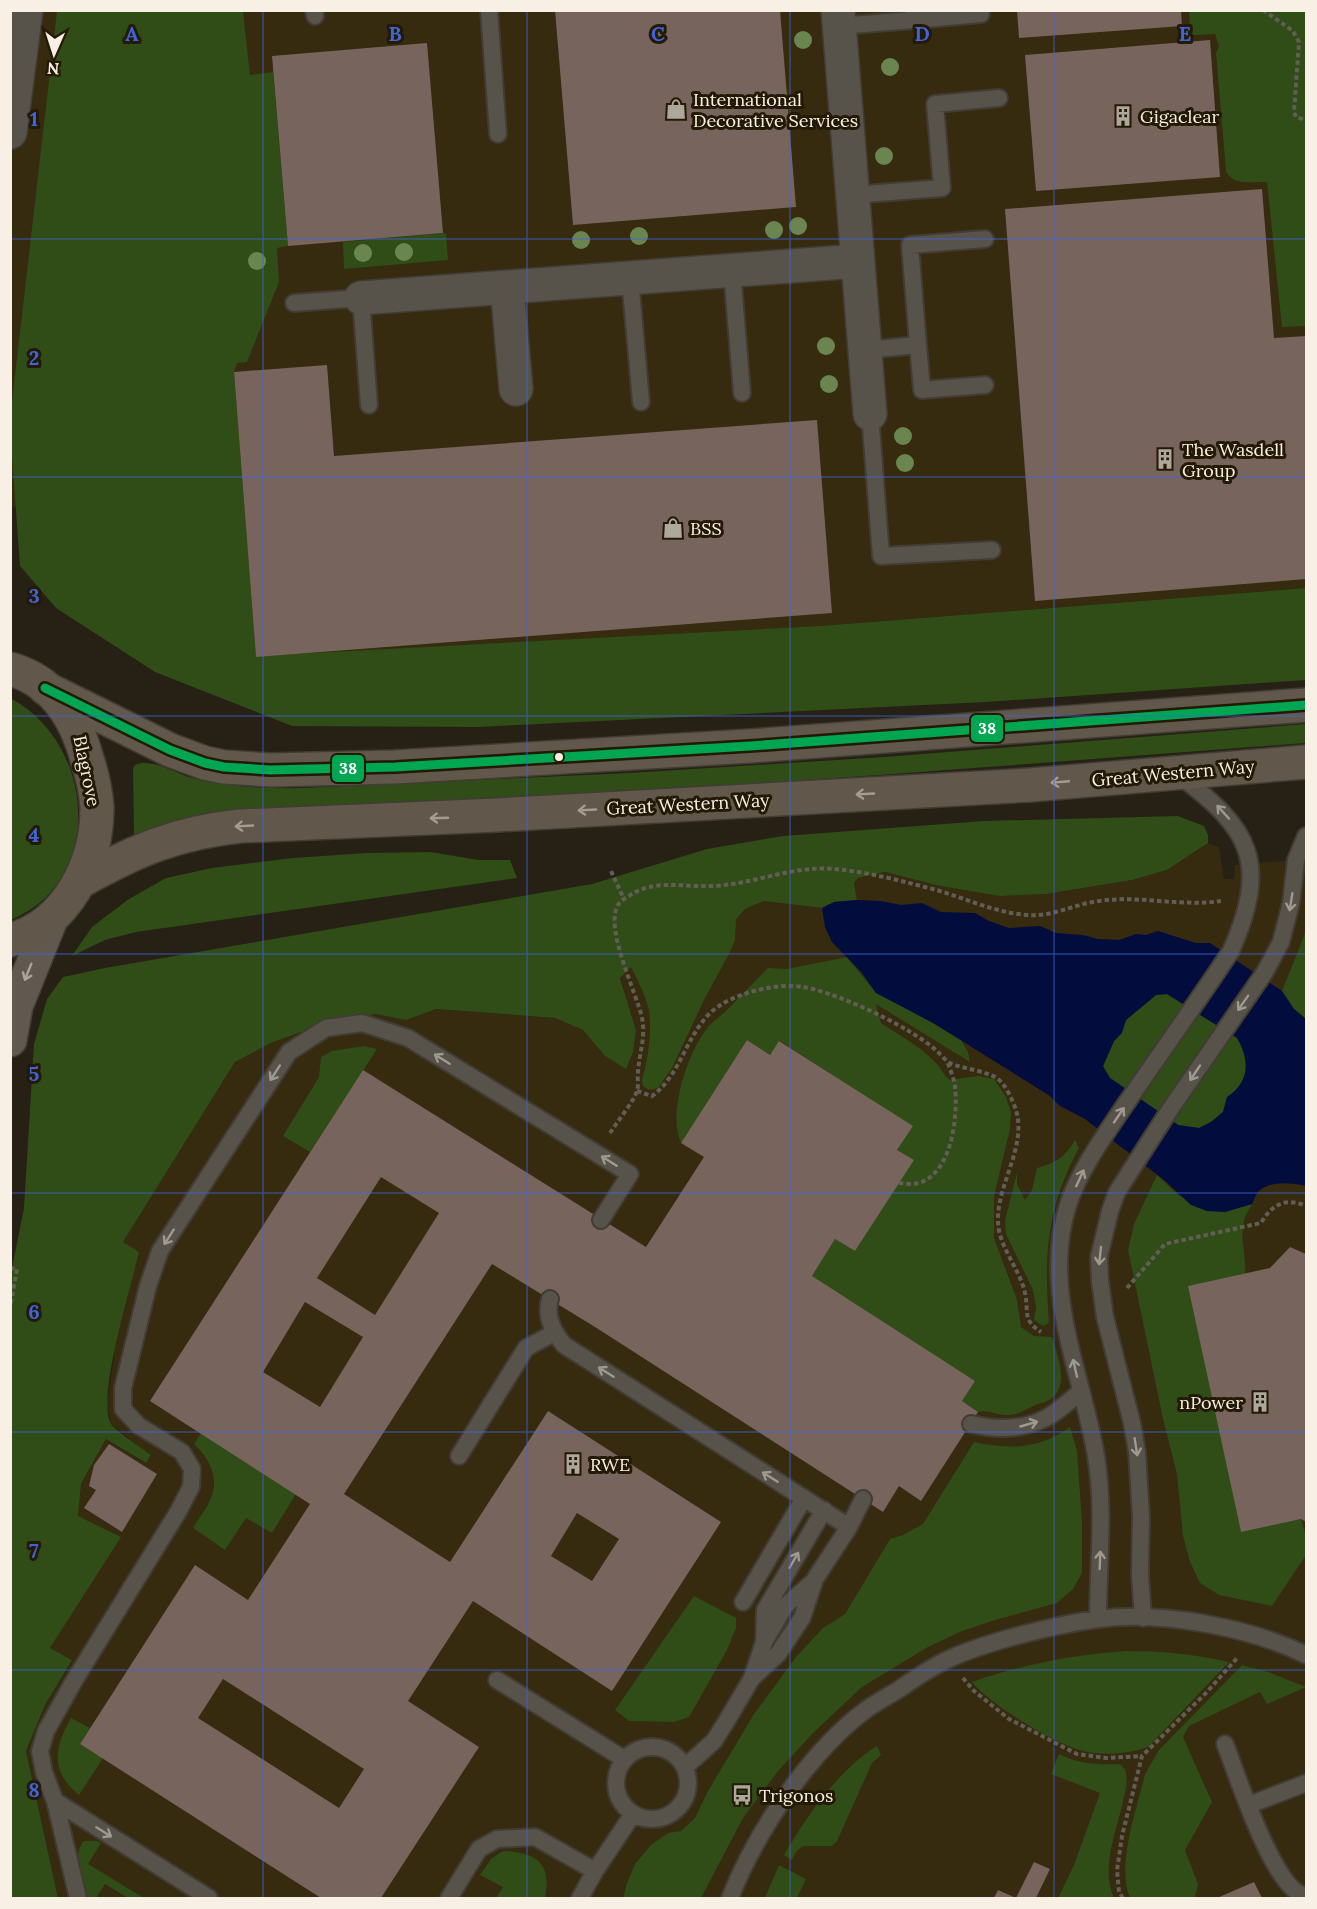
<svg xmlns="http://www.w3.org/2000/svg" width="1317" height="1909" font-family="Lora,serif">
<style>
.built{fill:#362a0f}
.green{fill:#304c17}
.water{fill:#030d3d;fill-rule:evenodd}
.building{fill:#77645d;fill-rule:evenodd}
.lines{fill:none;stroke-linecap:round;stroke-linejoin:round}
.service-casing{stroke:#413c34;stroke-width:20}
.minor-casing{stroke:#413c34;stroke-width:36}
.secondary-casing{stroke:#413c34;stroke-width:36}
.primary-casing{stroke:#413c34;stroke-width:36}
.path{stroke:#625e56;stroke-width:4;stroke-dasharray:4.5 3;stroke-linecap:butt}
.service{stroke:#57524a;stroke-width:16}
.minor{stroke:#57524a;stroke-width:33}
.secondary{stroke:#615950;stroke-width:33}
.primary{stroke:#61574b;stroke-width:33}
.bus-1-casing{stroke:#231905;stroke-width:14}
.bus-1{stroke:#00a651;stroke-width:9}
.tree{fill:#6a854f}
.oneway{stroke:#a59c90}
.oneway2{stroke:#9f998f}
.oneway3{stroke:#aca49a}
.grid{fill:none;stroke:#3e66da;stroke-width:1.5;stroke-opacity:0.55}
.bus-dot{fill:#f8f0e4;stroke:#231905;stroke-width:2}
.labels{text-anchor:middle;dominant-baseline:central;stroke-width:6;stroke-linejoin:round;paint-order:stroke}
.poi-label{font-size:18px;fill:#f8f0e4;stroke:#231905;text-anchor:start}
.street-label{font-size:18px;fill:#f8f0e4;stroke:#231905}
.grid-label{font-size:20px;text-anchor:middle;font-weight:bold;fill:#3e66da;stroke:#231905;stroke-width:6;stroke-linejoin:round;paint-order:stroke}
.line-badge{stroke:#231905;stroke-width:2}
.badge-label{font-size:16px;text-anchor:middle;font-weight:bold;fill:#fff}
</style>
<rect width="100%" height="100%" fill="#262015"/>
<path class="built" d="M11,11H1208L1271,175L1306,289V588L819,626L256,657L75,515L11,506Z
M1208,843L1219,847L1224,879H1234L1235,865L1306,859V1898H58L26,1751L45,1705L72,1660L50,1648L120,1537L77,1516L81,1484L106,1439L145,1463L151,1456L111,1424L107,1404L114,1357L123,1242L235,1062L271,1043L312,1028L375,1014L406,1020L435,1009L555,1018L583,1030L605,1056L636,1030L620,977L631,967L714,949L745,909L764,901L822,908L857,900L854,883L858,878L885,872L940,886L1001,896L1046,894L1132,880L1167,870Z"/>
<path class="green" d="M57,11H243L250,75L273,72L288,246L277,248L279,282L247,362L237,363L234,372L256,656L819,626L1306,588V680L985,702L477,727L292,726L155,672L56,608L20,566L11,443V410Z
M1189,11H1306V326L1282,327L1267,182C1252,181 1233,187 1226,171L1216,53L1219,46L1215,34L1179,36V30L1190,28Z
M446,233L448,260L344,269L343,242Z
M10,698C81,735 103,840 45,898C35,908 23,914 11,920Z
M1306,724V743C954,769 602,799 249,809L230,811L136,836L134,834L133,769L135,765C151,758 173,772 189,777C225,787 264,789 302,788L629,773L884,757Z
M1178,816L1204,826L1208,835V843L1167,870L1132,880L1046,894L1000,896L940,886L885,872L858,878L854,883L857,900L834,902L822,908L764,901L745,909L736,920L735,940L729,954L705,998L672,1068L658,1088L649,1090L643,1086L642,1080C648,1058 652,1033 649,1011C646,996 638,981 631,967L620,978L636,1030L633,1052L626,1069L605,1056L583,1030L555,1018L436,1009L406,1020L375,1014L312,1028L271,1043L235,1062L123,1242L139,1252C132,1284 96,1398 111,1424C115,1430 143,1449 151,1455L146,1463L106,1439L81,1484L78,1516L121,1537L50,1648L72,1660L45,1705L26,1751L58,1898H11V1273L24,1208L34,1044L47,999L63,977L105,968L592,884L707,849L783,836L984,821Z
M430,852L479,860H510L517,878L136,932L105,940L72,956L92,927L129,899L166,878L212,868L293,858L366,853Z
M1306,931V1019L1294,1009L1282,991Z
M847,957L876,993L897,1002L961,1040L968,1052L970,1062L876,1004L881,1023C899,1035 920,1046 935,1062C941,1068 944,1076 950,1080L978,1076L994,1079L1006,1097L1011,1113L1010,1129L994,1196V1238L1017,1300L1021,1327L1034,1336L1052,1337C1057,1356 1070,1383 1052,1398C1048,1402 1040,1403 1035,1405C1026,1409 1021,1414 1010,1415C998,1416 988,1409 978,1412L962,1401L812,1276L835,1239L855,1251L913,1160L897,1150L910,1125L780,1041L770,1055L747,1040L681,1143C667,1113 688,1050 709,1026C714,1020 721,1016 726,1011C740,997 754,982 768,968L787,969Z
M1167,994L1237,1038C1250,1060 1250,1082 1227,1097L1223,1112L1211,1122L1199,1128L1178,1125L1110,1078L1103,1067L1114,1041L1121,1033L1126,1020L1156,995Z
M364,1046L377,1049L310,1152L283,1136L319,1077L321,1057L332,1051Z
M1075,1140L1079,1148C1046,1209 1044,1256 1049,1323L1043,1326L1034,1320L1036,1307L1033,1290L1006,1234L1005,1220L1017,1173V1184L1025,1200L1032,1190L1037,1168C1057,1162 1064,1158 1075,1140Z
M1157,1175L1178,1195L1225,1212L1252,1204C1234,1233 1247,1244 1245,1274L1189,1286L1241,1531L1301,1519L1306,1536V1555L1272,1606L1219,1595L1200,1583L1190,1562L1183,1536L1177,1474L1163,1419L1128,1250L1134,1224Z
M1070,1427L1077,1451L1082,1522V1573L1073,1589L1057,1603L995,1620L962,1631L928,1647L862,1687L814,1732L778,1771L743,1818L701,1898H623L627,1883L635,1864L651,1845L668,1833L681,1831L695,1818L708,1791L754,1714L796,1657L823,1628L845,1614L890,1539L903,1535L923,1524L974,1442C1010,1450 1040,1449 1070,1427Z
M201,1433L296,1494L272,1533L246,1518L225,1550L193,1528C198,1519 206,1510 210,1500C220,1479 210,1459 194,1444Z
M694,1596L736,1618V1628L727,1650L689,1717L674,1722L629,1721L615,1710Z
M1126,1651C1162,1651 1194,1654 1229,1662L1148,1747C1129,1754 1102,1756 1083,1751C1054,1744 991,1705 972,1682C1022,1664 1073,1655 1126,1651Z
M1242,1665L1268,1672L1306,1687L1267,1704L1260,1692L1189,1726L1183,1737L1212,1802L1185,1850L1198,1884L1195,1898H1130C1116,1866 1137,1808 1145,1774L1159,1750Z
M71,1718L90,1728L80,1744L103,1758L79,1795C50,1772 54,1747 71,1718Z
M877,1746L881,1755L872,1763L837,1841L832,1846H803L796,1852L792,1860L784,1855C806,1817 839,1769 877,1746Z
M1059,1754C1079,1764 1098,1765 1120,1764L1125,1769C1129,1781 1125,1793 1122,1806C1115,1835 1101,1870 1114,1898H1058L1074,1865L1100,1793L1051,1774Z
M84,1841H97L101,1843L88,1864L144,1898H128L105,1884L96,1898H87C83,1881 71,1855 84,1841Z
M503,1851C537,1853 552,1863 545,1898H496L503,1887L480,1875L491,1859Z
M779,1865L806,1879L797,1898H765Z"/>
<path class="water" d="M857,900L881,901L901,905L922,903L941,912L975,913L989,921L1009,928L1040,926L1056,933L1083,935L1098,939L1119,940L1136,934L1146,935L1158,931L1196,943H1210L1282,991L1294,1009L1306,1019V1186C1293,1183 1270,1180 1259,1191C1256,1194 1254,1200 1252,1204L1225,1212L1207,1211L1191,1205L1164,1180L1085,1119L1060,1106L1050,1096L935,1024L876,993L862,973L832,942L825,927L822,908L834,902ZM1167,994L1237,1038C1250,1060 1250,1082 1227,1097L1223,1112L1211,1122L1199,1128L1178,1125L1110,1078L1103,1066L1114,1041L1122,1033L1126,1020L1156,995Z"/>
<path class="building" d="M555,10H780L796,207L573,225Z
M1017,10H1181L1182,26L1019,38Z
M1210,40L1220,177L1036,191L1025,55Z
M427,43L443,233L288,246L272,56Z
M1262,189L1274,338L1306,336V579L1035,601L1005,209Z
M327,365L334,456L817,420L832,613L256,657L234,372Z
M747,1040L770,1055L779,1041L913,1126L897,1150L914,1160L855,1251L835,1239L812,1276L975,1381L962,1401L978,1412L921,1501L899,1486L883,1512L595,1327L492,1264L344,1494L450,1562L548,1411L721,1522L612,1691L473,1601L408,1701L479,1747L381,1898H321L80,1744L195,1565L248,1600L310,1504L150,1401L363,1070L646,1247L704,1157L681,1143ZM381,1177L439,1213L375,1315L317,1278ZM305,1302L363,1337L320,1407L263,1372ZM577,1513L619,1539L592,1581L551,1556ZM223,1679L364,1769L339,1808L198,1718Z
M1290,1247L1306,1254V1522L1301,1519L1241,1532L1188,1286L1270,1268Z
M109,1444L157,1474L122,1532L84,1508L96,1490L89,1486L94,1465Z
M1034,1862L1050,1869L1036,1898H1016Z
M1254,1882L1262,1898H1217Z
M998,1890L1016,1898H994Z"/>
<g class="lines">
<g class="service-casing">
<path id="service" d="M314,10L315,16
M489,10L498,134
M914,20L981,14
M839,26L914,20V10
M853,195L942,188L935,104L999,98
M732,271L742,393
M630,278L641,402
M294,303L361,298L369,405
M918,345L922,390L985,385
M865,350L918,345L910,245L985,239
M870,414L881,556L992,550
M550,1299C545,1316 553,1332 564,1345L849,1527L815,1579L802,1618L778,1654L752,1678
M971,1424C995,1430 1023,1430 1046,1418C1058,1412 1069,1401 1080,1392
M459,1456L526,1348L554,1333
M849,1527L863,1499
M743,1602L804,1498
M1143,1618L1140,1575L1141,1517L1137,1452L1132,1423L1105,1317L1100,1281L1099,1257L1110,1211L1117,1192L1169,1111L1265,972L1281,942L1291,903L1296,860L1306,836
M1098,1619C1098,1564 1105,1510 1096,1456C1082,1372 1040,1288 1069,1202C1081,1168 1103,1138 1123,1108C1159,1055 1196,1004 1231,951C1269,864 1252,829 1178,775
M764,1641L765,1610L824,1510
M497,1680L624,1759
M1225,1744C1237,1774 1274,1892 1306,1896
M616 1783a36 36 0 1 1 72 0a36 36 0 1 1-72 0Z
M685,1767L714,1741L726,1722L752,1678L764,1642L785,1606L814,1581
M55,1801L209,1898
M1249,1805L1306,1783
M78,1898L55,1801L44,1772L40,1751L46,1731L74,1681L178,1512L191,1487L192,1469L182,1452L139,1426L123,1409V1388L148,1286L160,1251L289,1052L326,1028L362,1023L408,1038L630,1174L601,1220
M449,1898L479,1849L497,1839L535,1837L595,1871
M580,1898L595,1871L633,1814
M730,1898C756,1832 809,1752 867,1709C877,1702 888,1696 898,1690C914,1679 931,1667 949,1659C968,1650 988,1644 1009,1638C1038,1630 1068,1623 1098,1619C1161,1611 1249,1627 1306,1655"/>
</g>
<g class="minor-casing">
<path id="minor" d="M838,10L870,414
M10,132L26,10
M507,287L516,389
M361,298L858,261"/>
</g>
<g class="secondary-casing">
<path id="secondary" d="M10,1040L16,1006L51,919"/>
</g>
<g class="primary-casing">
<path id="primary" d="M10,669C54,681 76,718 87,759C92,774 96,792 97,808C97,863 67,925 10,940
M45,688L170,750L205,763L224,767L270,770L395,767L750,746L1306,705
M81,881C136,850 176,833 240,826L497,815L1030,785L1306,762"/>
</g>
<path class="path" d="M1263,10L1293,31L1299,42L1294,112L1296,117L1306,120
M611,871L624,899
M637,1091L652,1096C683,1074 687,1027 719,1006C740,992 777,983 802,987C829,990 884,1016 907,1030C917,1036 928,1043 937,1051C941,1055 945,1060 950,1063C963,1069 988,1071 998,1079C1006,1085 1013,1101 1016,1110C1027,1147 997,1184 998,1221C998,1246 1020,1269 1025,1293C1029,1312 1022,1320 1041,1332
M610,1133C617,1122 634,1101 637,1091C639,1085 637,1078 638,1072C639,1054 646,1037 642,1018C637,994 604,928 618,905C620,901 625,898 629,896C653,879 681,887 708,886C751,886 790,865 834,869C869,872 906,882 940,891C969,900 997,913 1028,915C1053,917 1074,904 1099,901C1139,895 1180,907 1221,901
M899,1183C906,1184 914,1185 922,1182C953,1169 958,1114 955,1086C954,1078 950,1070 948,1063
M10,1268L17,1269L10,1308
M1127,1288L1165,1244L1261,1223C1272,1204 1286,1197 1306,1206
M963,1678L974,1691L1009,1719L1077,1754L1106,1758L1142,1756
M1123,1898L1119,1892L1117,1870L1122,1836L1142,1756L1206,1693L1238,1657"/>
<use href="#service" class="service"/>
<use href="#minor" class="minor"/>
<use href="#secondary" class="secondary"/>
<use href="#primary" class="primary"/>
<g class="bus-1-casing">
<path id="bus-1" d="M45,688L170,750L205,763L224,767L270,770L395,767L750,746L1306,705"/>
</g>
<use href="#bus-1" class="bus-1"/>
</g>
<g class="tree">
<circle cx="803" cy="40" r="9"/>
<circle cx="890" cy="67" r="9"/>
<circle cx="884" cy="156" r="9"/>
<circle cx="798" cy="226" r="9"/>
<circle cx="774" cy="230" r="9"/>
<circle cx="639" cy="236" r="9"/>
<circle cx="581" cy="240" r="9"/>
<circle cx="404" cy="252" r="9"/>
<circle cx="363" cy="253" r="9"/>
<circle cx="257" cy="261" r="9"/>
<circle cx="826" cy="346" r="9"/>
<circle cx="829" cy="384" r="9"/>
<circle cx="903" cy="436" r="9"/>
<circle cx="905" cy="463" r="9"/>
</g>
<defs><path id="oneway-shaft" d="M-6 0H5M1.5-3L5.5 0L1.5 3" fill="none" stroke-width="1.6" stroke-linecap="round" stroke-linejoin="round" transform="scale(1.5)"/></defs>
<g class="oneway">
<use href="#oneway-shaft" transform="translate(1060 782) rotate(175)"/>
<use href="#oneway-shaft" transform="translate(865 794) rotate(177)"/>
<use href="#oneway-shaft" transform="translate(587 810) rotate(177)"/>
<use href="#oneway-shaft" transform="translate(439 818) rotate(178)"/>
<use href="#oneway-shaft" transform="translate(244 826) rotate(177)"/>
</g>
<g class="oneway2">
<use href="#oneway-shaft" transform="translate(1223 812) rotate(-132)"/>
<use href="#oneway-shaft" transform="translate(1291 902) rotate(99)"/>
<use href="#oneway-shaft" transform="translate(1243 1003) rotate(125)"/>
<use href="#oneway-shaft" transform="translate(442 1059) rotate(-148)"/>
<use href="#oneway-shaft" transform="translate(275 1073) rotate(123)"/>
<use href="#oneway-shaft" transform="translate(1195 1073) rotate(124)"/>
<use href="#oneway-shaft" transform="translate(1119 1115) rotate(-56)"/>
<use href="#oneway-shaft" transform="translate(609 1161) rotate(-148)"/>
<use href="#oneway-shaft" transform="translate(1080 1178) rotate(-65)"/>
<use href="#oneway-shaft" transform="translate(169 1237) rotate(123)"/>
<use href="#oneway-shaft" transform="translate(1100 1256) rotate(96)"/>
<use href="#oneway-shaft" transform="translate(1075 1368) rotate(-103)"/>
<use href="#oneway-shaft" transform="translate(606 1372) rotate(-148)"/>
<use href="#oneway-shaft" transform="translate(1029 1424) rotate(-16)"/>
<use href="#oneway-shaft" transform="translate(1136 1447) rotate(81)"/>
<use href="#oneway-shaft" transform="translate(770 1477) rotate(-148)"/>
<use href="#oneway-shaft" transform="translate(794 1560) rotate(-60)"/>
<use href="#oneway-shaft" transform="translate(1100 1560) rotate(-88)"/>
<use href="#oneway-shaft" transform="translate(104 1832) rotate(32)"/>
</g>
<use class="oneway3" href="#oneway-shaft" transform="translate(28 972) rotate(112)"/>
<path class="grid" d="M263,10V1898M527,10V1898M790,10V1898M1054,10V1898M10,239H1306M10,477H1306M10,716H1306M10,954H1306M10,1193H1306M10,1432H1306M10,1670H1306"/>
<defs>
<g id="shop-bare" transform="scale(1.62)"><path d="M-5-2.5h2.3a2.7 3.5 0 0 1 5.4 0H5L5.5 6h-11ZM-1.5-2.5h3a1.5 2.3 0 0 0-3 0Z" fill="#aea79c" stroke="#231905" stroke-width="2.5" paint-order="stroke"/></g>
<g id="building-bare" transform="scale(1.62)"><path d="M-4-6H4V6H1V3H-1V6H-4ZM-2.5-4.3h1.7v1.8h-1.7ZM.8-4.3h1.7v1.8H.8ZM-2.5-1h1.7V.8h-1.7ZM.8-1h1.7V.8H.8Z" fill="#aea79c" stroke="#231905" stroke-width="2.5" paint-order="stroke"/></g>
<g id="bus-bare" transform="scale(1.62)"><path d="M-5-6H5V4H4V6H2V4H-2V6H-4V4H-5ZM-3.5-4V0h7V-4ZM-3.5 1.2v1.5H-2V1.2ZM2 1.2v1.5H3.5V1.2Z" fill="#aea79c" stroke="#231905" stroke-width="2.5" paint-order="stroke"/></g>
</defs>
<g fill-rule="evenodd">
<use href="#shop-bare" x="676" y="109"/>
<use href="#building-bare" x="1123" y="116"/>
<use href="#building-bare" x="1165" y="459"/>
<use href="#shop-bare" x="673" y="528"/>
<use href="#building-bare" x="1260" y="1402"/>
<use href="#building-bare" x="573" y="1464"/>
<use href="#bus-bare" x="742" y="1795"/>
</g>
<circle class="bus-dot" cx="559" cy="757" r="5"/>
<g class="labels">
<g class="poi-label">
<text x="693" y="99">International<tspan x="693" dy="21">Decorative Services</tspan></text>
<text x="1140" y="116">Gigaclear</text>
<text x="1182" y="449">The Wasdell<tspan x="1182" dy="21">Group</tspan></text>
<text x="690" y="528">BSS</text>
<text x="1243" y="1402" text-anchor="end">nPower</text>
<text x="590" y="1464">RWE</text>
<text x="759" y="1795">Trigonos</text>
</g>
<g class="street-label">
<text transform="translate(87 771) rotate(78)">Blagrove</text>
<text transform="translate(1173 773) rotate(-5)">Great Western Way</text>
<text transform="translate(688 804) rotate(-3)">Great Western Way</text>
</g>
</g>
<g class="grid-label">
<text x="132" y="41">A</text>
<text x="395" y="41">B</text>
<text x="658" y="41">C</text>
<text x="922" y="41">D</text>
<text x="1185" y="41">E</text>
<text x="34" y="126">1</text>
<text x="34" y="365">2</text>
<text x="34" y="603">3</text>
<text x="34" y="842">4</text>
<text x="34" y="1081">5</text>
<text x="34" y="1319">6</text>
<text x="34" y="1558">7</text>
<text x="34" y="1797">8</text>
</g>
<g class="line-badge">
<rect x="970" y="714" width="34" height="29" rx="6" fill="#00a651"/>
<rect x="331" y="754" width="34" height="29" rx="6" fill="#00a651"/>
</g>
<g class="badge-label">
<text x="987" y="734">38</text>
<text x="348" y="774">38</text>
</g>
<rect width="1317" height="1909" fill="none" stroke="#f8f0e4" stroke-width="24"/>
<g transform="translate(54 54) rotate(183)" stroke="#231905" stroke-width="4.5" paint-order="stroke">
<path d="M0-4.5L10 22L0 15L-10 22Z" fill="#f8f0e4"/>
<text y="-9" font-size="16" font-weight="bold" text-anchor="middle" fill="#f8f0e4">N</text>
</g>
</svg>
